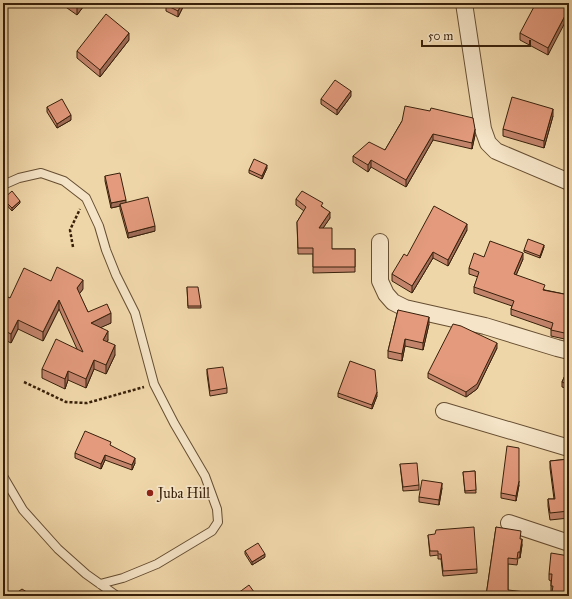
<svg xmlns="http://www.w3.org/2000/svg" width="572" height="599" font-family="'IM FELL Great Primer',serif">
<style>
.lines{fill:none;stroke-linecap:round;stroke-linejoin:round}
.service-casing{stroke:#664e32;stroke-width:10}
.minor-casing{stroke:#664e32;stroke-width:18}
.path{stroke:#38200a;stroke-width:2.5;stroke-dasharray:3 2;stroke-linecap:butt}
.service{stroke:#f5e4c7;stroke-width:8}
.minor{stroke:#f5e4c7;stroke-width:16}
.wall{fill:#c3846c;stroke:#38200a}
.shaded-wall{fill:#9f6c58;stroke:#38200a}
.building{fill:#e39a7d;stroke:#38200a}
.poi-dot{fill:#8f2418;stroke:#f5e4c7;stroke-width:1.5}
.labels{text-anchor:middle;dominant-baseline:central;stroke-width:3.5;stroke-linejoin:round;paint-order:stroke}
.poi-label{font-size:14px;fill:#38200a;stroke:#f5e4c7;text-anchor:start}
</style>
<rect width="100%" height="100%" fill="#efd6a9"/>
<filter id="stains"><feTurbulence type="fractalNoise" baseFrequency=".005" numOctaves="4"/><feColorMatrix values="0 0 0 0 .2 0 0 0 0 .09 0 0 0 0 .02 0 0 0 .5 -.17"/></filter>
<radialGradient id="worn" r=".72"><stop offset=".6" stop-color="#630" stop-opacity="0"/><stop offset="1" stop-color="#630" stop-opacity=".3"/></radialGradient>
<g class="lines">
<g class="service-casing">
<path id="service" d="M3,185L19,178L41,173L64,181L86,198L99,226L106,250L116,275L135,313L154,384L174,423L205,476L217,509L218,522L212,531L157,564L123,578L100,584
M3,476L23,510L58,549L86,574L117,596"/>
</g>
<g class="minor-casing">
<path id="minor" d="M464,3L483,129L488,143L496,151L569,182
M380,242V281L386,294L393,302L405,308L485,326L557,348L569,351
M444,411L569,448
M509,523L569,543"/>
</g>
<path class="path" d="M73,247L70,230L80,209
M24,382L66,402L87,403L144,387"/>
<use href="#service" class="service"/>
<use href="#minor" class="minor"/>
</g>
<path class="wall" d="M60,3H86L77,15Z
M185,3L178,17L166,11V5Z
M569,3L548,55L520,40V33Z
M129,40L100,77L77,58V51Z
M351,96L337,115L321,104V99Z
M47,107L71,120L57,128L47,112Z
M553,116L544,148L503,136V129Z
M402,121L475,135L472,149L433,140L406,187L371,167L368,172L353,162V156L385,150Z
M267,168L262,179L249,173V170Z
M105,176L126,203L155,231L128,238L120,209V206L111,208L105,181Z
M3,199L20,203L12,211L3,201Z
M296,199L323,207L330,218L323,228L332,249H355V272L313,273V254H298L297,222L304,211L296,205Z
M467,230L448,266L433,258L412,293L392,281V274L407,256Z
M544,247L540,258L524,252V250Z
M484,257L523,259L516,275L545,290L569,295V340L551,336V329L511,315V309L512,306L474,293V287L478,277L469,274V268Z
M51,281L83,289L79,294L88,312L111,323L101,327L108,340L107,342L115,355L106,374L94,369L86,388L68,380L65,389L42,378V369L77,349L59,309L43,341L18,329L11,343L3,339V295L10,298Z
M187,287L201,306V308H188Z
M398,310L429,324L423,350L405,346L402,361L388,358V351Z
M497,348L477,389L466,397L428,378V373Z
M569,367V389L562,387V382Z
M207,369L227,388V393L210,396L207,374Z
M338,393L377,396L372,409L338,397Z
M111,446L135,463L132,470L105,460L101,469L75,458V453Z
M569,459V518L550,520L548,506V499H554L550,468V461Z
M400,464L419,485V490L403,491Z
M475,471L476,493H465L463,472Z
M519,485L516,501L501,498V493Z
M442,488L439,505L419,502V497Z
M496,527L520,539L522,545L520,558H518L517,565L508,564V590L486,596Z
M428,535L477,569V573L443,576L441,559H438V555L430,556Z
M245,551L265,557L252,565L245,554Z
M569,556V596H552V592H551V581L549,580V574Z"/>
<path class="shaded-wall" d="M81,3H86L77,15V8Z
M182,3H185L178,17V11Z
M569,8V15L548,55V48Z
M129,33V40L100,77V70Z
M351,91V96L337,115V110Z
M553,109V116L544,148V141Z
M71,115V120L57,128V124Z
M475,129V135L472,149V143Z
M433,134V140L406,187V180Z
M371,160V167L368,172V165Z
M267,165V168L262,179V176Z
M126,200V205L120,204V206L111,208V203Z
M20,201V203L12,211V208Z
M330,212V218L319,234V228Z
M467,224V230L448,266V260Z
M155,226V231L128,238V233Z
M544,245V247L540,258V256Z
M433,252V258L412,293V286Z
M523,253V259L514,280V274Z
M83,280V289L77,297V288Z
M59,300V309L43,341V332Z
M111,313V323L91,332V323Z
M429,317V324L423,350V343Z
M18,320V329L11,343V334Z
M108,331V340L103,349V340Z
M405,339V346L402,361V354Z
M497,343V348L477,389L466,397V392Z
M115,345V355L106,374V365Z
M94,360V369L86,388V379Z
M68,371V380L65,389V379Z
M377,392V396L372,409V405Z
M105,455V460L101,469V464Z
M135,458V463L132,470V465Z
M519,481V485L516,501V496Z
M442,483V488L439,505V500Z
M522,539V545L520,558V552Z
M265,554V557L252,565V562Z"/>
<path class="building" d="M70,3H81L77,8Z
M167,3H182L178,11L166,5Z
M536,3H569V8L548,48L520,33Z
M106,14L129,33L100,70L77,51Z
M335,80L351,91L337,110L321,99Z
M512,97L553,109L544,141L503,129Z
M62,99L71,115L57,124L47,107Z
M405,106L430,111L431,108L473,118L475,129L472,143L433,134L406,180L371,160L368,165L353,156L369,142L385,150L402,121Z
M254,159L267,165L262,176L249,170Z
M120,173L126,200L111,203L105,176Z
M12,191L20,201L12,208L3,199Z
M302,191L323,203L321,206L330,212L319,228H332V249H355V267H313V248H298L297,222L306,207L296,199Z
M148,197L155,226L128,233L120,204Z
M434,206L467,224L448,260L433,252L412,286L392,274L404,254L407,256Z
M528,239L544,245L540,256L524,250Z
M490,241L523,253L514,274L545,285L543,290L569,295V334L551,330L553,323L511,309L514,301L474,287L479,272L469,268L474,253L484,257Z
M57,267L83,280L77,288L88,312L107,304L111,313L91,323L108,331L103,340L115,345L106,365L94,360L86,379L68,371L65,379L42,369L56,339L83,352L59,300L43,332L18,320L11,334L3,330V295L10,298L24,268L51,281Z
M187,287H198L201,306H188Z
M398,310L429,317L423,343L405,339L402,354L388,351Z
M453,324L461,326L497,343L477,384L466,392L428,373Z
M350,361L375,370L377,392L372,405L338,393Z
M223,367L227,388L210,391L207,369Z
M569,367V385L562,382Z
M85,431L111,442L110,445L135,458L132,465L105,455L101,464L75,453Z
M507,446L519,448V481L516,496L501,493Z
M569,459V511L550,513L548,499H555L550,461Z
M417,463L419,485L403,487L400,464Z
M475,471L476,490L465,491L463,472Z
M422,480L442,483L439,500L419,497Z
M474,527L477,569L443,571L441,554H438V551H430L428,535L435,534L436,530Z
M496,527L521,531L520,539H522L520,552H518L517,559L508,558V590L543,594V596H486Z
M258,543L265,554L252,562L245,551Z
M551,553L569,556V594L552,592L553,586H551L552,574H549Z
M249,585L257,596H234Z
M22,589L33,596H12Z"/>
<circle class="poi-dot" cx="150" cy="493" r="4"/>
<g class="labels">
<g class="poi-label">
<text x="158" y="493">Juba Hill</text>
</g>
</g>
<rect width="572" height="599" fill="none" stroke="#efd6a9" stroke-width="16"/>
<rect x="4" y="4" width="564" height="591" fill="none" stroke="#38200a" stroke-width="2"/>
<rect x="8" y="8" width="556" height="583" fill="none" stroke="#38200a"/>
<path d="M422 40v6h108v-6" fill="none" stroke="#38200a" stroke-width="2"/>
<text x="428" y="40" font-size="12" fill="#38200a" stroke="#f5e4c7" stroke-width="3" paint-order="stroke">50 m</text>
<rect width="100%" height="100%" filter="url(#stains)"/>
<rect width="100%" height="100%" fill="url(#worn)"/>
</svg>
